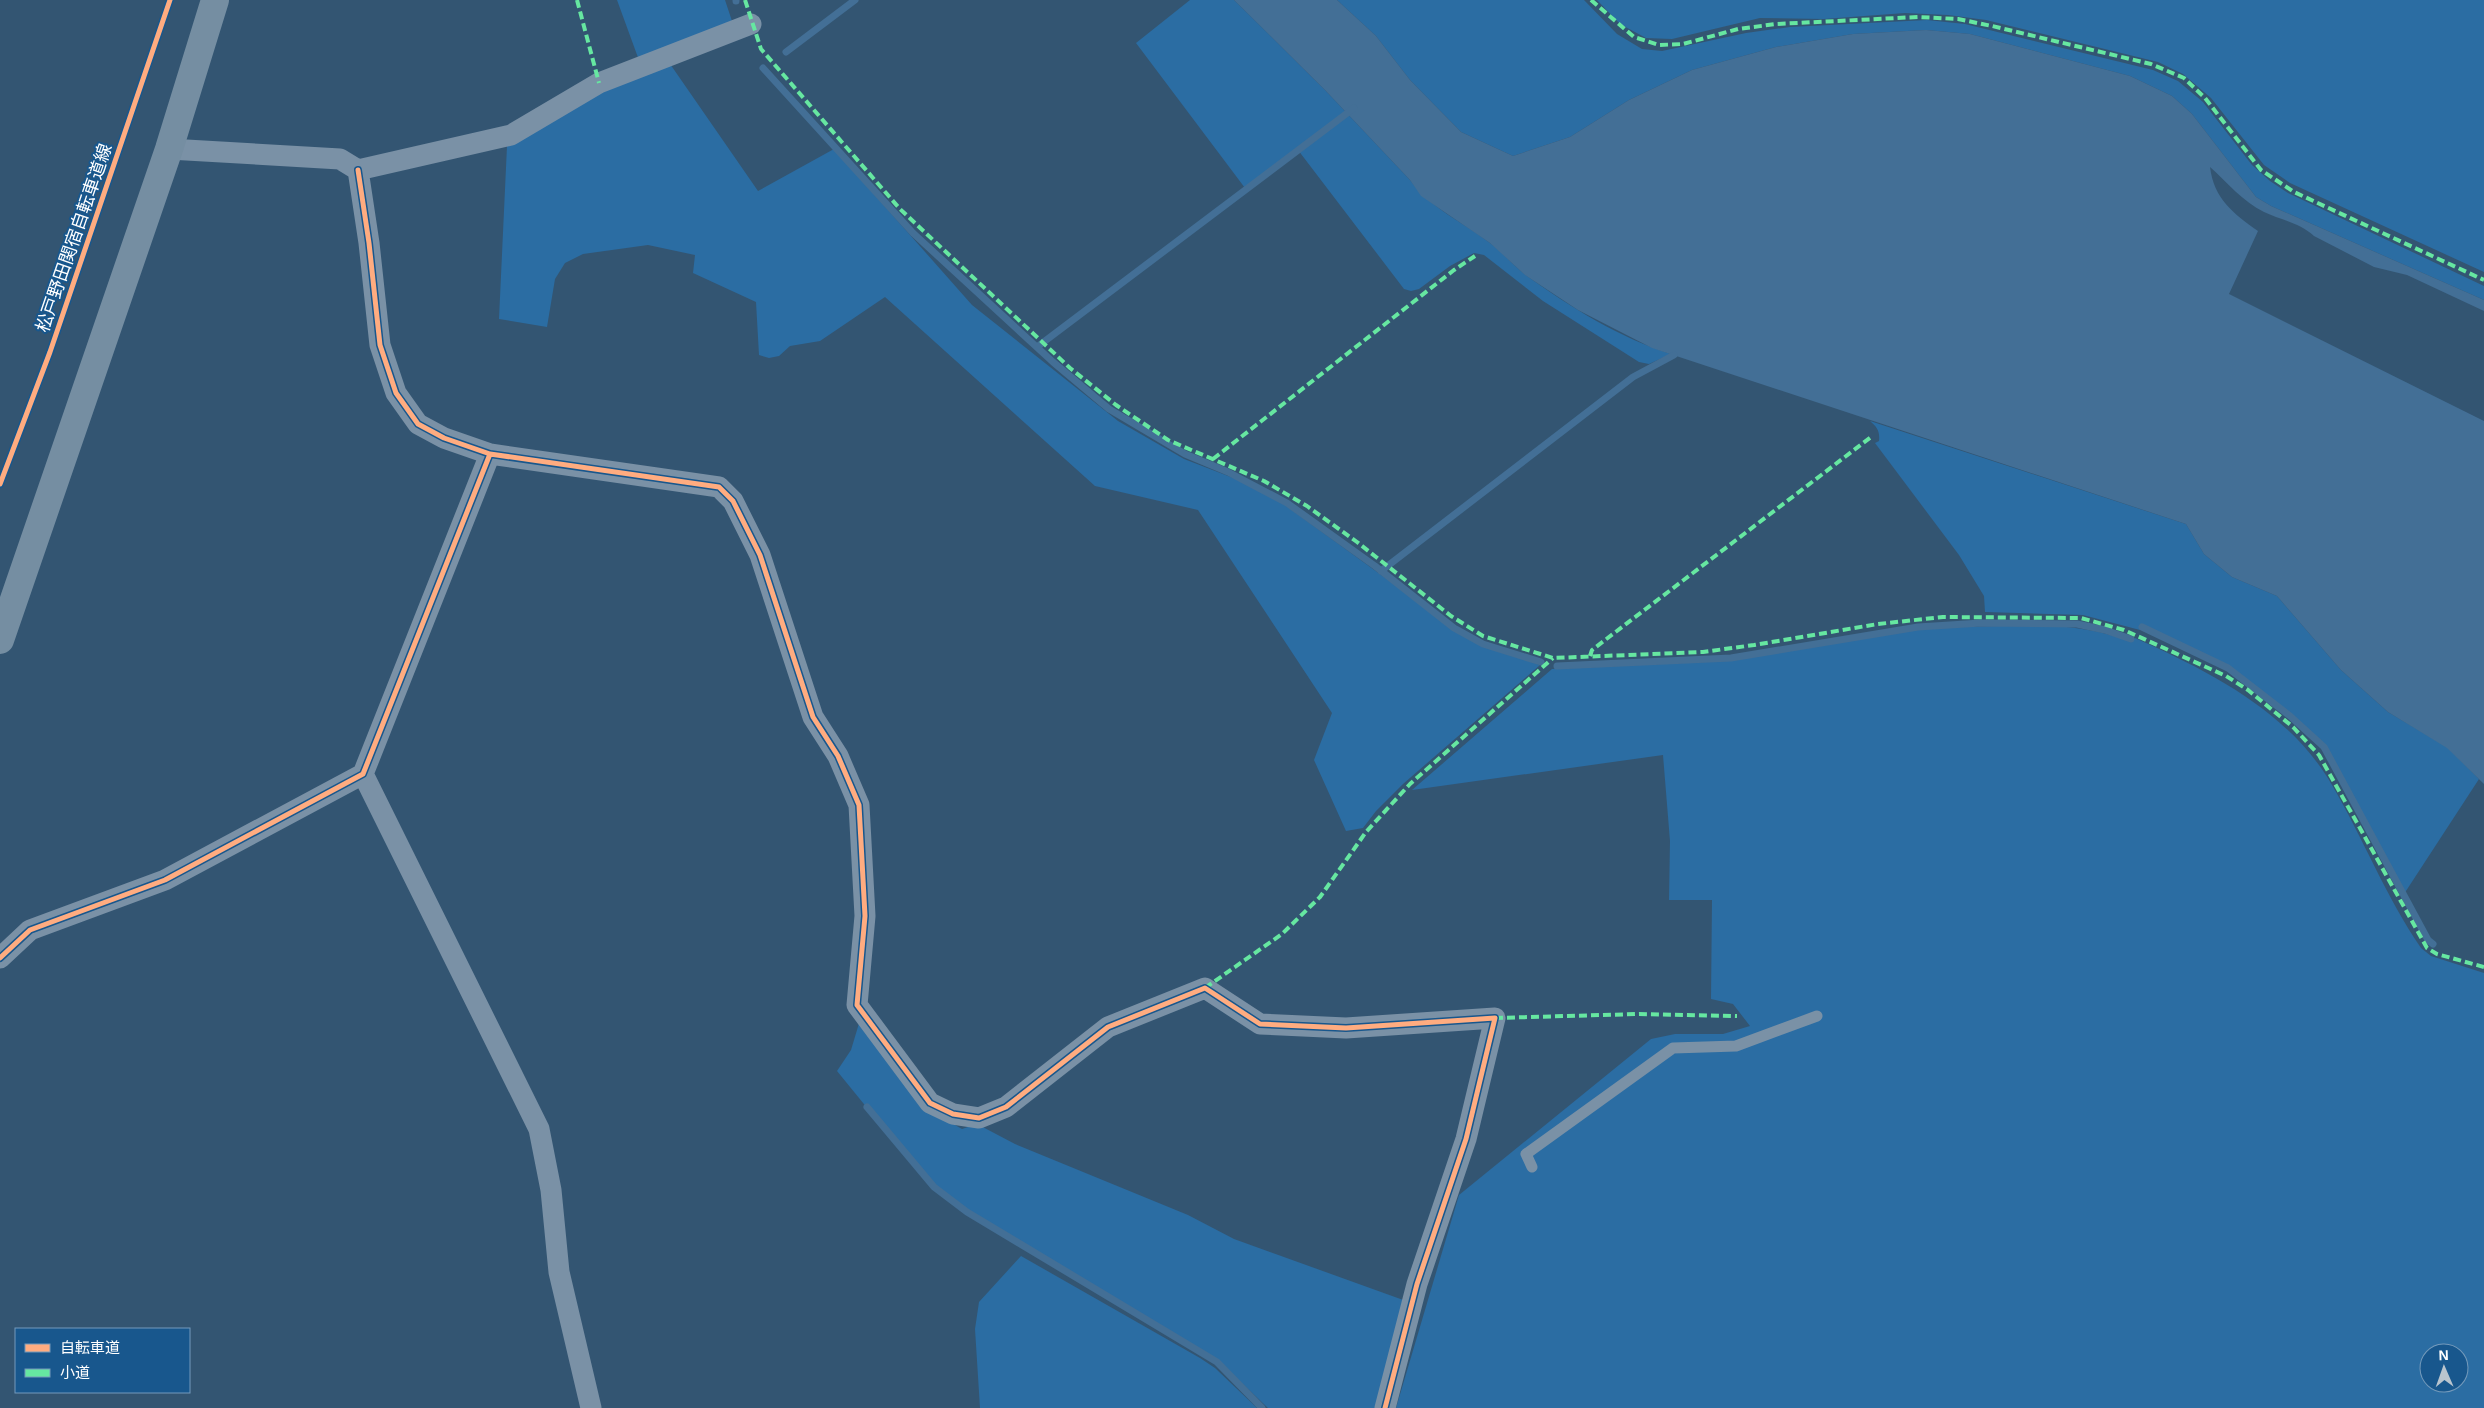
<svg xmlns="http://www.w3.org/2000/svg" width="2484" height="1408" font-family="Arial,'Noto Sans JP',sans-serif">
<style>
.green{fill:#2b6da3;fill-rule:evenodd}
.water{fill:#436f96}
.lines{fill:none;stroke-linecap:round;stroke-linejoin:round}
.stream{stroke:#436f96;stroke-width:7}
.lane{stroke:#7a91a6;stroke-width:11}
.street{stroke:#7a91a6;stroke-width:21}
.secondary{stroke:#758ea2;stroke-width:28}
.quiet{stroke:#66e7a1;stroke-width:4;stroke-dasharray:8 4;stroke-linecap:butt}
.cycleway-casing{stroke:#18578d;stroke-width:8}
.cycleway{stroke:#ffac80;stroke-width:5}
.labels{text-anchor:middle;dominant-baseline:central;stroke-width:4;stroke-linejoin:round;paint-order:stroke}
.street-label{font-size:18px;fill:#fff;stroke:#18578d}
</style>
<rect width="100%" height="100%" fill="#335572"/>
<path class="green" d="M617,0H725L733,24L640,63Z
M1190,0H1234L1325,90L1410,180C1430,208 1463,222 1490,243C1503,253 1514,266 1527,276C1570,307 1620,338 1671,354L1649,364L1639,362L1543,301L1484,255L1474,253L1450,266L1419,289L1411,291L1404,289L1298,150L1245,188L1136,43Z
M1337,0H1584L1617,34L1642,49L1662,51L1746,33L1790,27L1927,20L1965,24L2153,70L2178,81L2203,102L2252,165L2270,181L2288,193L2484,286V300L2271,206L2256,197L2192,114L2172,96L2130,76L1970,34L1926,30L1853,34L1776,47L1692,70L1629,100L1570,137L1513,156L1461,132L1410,80L1376,36Z
M1597,0H2484V272L2290,183L2264,165L2211,98L2183,74L2158,62L1986,20L1948,15L1905,13L1824,19L1760,18L1672,39L1646,38L1620,24Z
M668,61L758,191L834,149L972,305L1118,421L1184,459L1236,479L1278,500L1472,641L1540,665L1403,784L1376,811L1363,828L1346,831L1314,760L1332,713L1198,510L1095,486L885,297L820,341L790,346L779,356L769,358L759,355L756,302L693,273L695,255L648,245L583,254L565,263L555,279L547,327L499,319L507,146L611,85Z
M1870,421L2186,524L2204,554L2232,577L2277,596L2341,670L2388,712L2447,747L2479,779L2404,894L2324,747L2290,716L2228,668L2142,627L2140,630L2083,615L1985,612L1984,596L1959,555L1875,443L1879,441C1880,431 1877,427 1870,421Z
M2037,625C2071,626 2100,630 2132,642L2135,638C2209,671 2290,712 2332,785C2363,838 2386,897 2421,948L2431,956L2484,973V1408H1396L1459,1195L1651,1039L1675,1034H1723L1750,1026L1733,1004L1711,999L1712,900H1669L1670,841L1663,755L1412,790L1552,669L1726,661L1928,628ZM2429,1353H2459V1383H2429Z
M860,1020L948,1121L962,1129L977,1124L1015,1144L1188,1215L1234,1239L1406,1301L1380,1408H1268L1226,1368L1208,1355L1018,1246L935,1187L921,1174L837,1071L851,1050Z
M1021,1256L1200,1358L1215,1368L1257,1408H980L975,1329L979,1302Z"/>
<path class="water" d="M1234,0H1337L1376,36L1410,80L1461,132L1513,156L1570,137L1629,100L1692,70L1776,47L1853,34L1926,30L1970,34L2130,76L2172,96L2192,114L2256,197L2271,206L2484,300V311L2407,275L2374,267L2314,236C2300,223 2281,220 2264,212C2243,202 2227,182 2210,167C2214,199 2233,213 2258,231L2229,294L2484,421V784L2447,748L2388,712L2341,670L2277,596L2232,577L2204,554L2186,524L1652,348L1578,310L1525,275L1490,243L1421,196L1410,180L1325,90Z"/>
<g class="lines">
<path class="stream" d="M736,0V1
M786,52L855,0
M763,68L913,233L1053,362L1109,409L1185,454L1228,472L1287,503L1375,566L1454,628L1483,644L1541,662
M1037,347L1354,108
M1381,571L1633,377L1674,355
M2142,627L2228,668L2290,716L2324,747L2428,940L2433,944
M1557,666L1731,658L1918,627L1981,623L2077,624L2105,630L2131,639
M867,1107L934,1187L967,1212L1217,1362L1262,1408"/>
<path class="lane" d="M1532,1167L1526,1154L1673,1048L1736,1046L1817,1016"/>
<path class="street" d="M169,149L340,159L358,170L511,135L599,83L751,24
M358,170L369,243L380,345L396,393L418,424L444,438L490,454L719,487L733,501L760,555L813,717L838,756L859,805L865,916L857,1005L930,1103L953,1114L979,1118L1006,1107L1108,1027L1205,988L1260,1024L1346,1028L1495,1018L1466,1139L1417,1284L1385,1408
M363,774L539,1129L551,1190L559,1272L591,1408
M0,958L30,930L165,880L363,774L490,454"/>
<path class="secondary" d="M0,640L169,149L215,0"/>
<path class="quiet" d="M577,0L599,83
M745,0L761,49L900,209L1070,368L1116,405L1168,440L1264,481L1307,506L1357,542L1451,616L1483,636L1553,658L1703,652L1754,645L1878,624L1943,617L2081,618L2124,630L2226,676L2248,690L2293,727L2319,755L2427,948L2437,954L2484,967
M1591,0L1634,37L1659,45L1683,44L1738,29L1776,24L1918,17L1958,19L1992,26L2151,64L2184,78L2205,98L2261,170L2294,192L2484,280
M1213,459L1454,270L1475,256
M1590,656L1592,650L1871,437
M1205,988L1282,934L1320,897L1366,832L1410,784L1553,658
M1495,1018L1639,1014L1737,1016"/>
<g class="cycleway-casing">
<path id="cycleway" d="M358,170L369,243L380,345L396,393L418,424L444,438L490,454L719,487L733,501L760,555L813,717L838,756L859,805L865,916L857,1005L930,1103L953,1114L979,1118L1006,1107L1108,1027L1205,988L1260,1024L1346,1028L1495,1018L1466,1139L1417,1284L1385,1408
M0,484L50,352L170,0
M0,958L30,930L165,880L363,774L490,454"/>
</g>
<use href="#cycleway" class="cycleway"/>
</g>
<g class="labels">
<g class="street-label">
<text transform="translate(74 238) rotate(-71)">松戸野田関宿自転車道線</text>
</g>
</g>
<rect x="15" y="1328" width="175" height="65" fill="#18578d" stroke="#749abb"/>
<rect x="25" y="1344" width="25" height="8" fill="#ffac80" stroke="#749abb"/>
<text x="60" y="1353" font-size="15" fill="#ffffff">自転車道</text>
<rect x="25" y="1369" width="25" height="8" fill="#66e7a1" stroke="#749abb"/>
<text x="60" y="1378" font-size="15" fill="#ffffff">小道</text>
<g transform="translate(2444 1368) rotate(358)"><circle r="24" fill="#18578d" stroke="#749abb"/>
<path d="M0-4L9 19L0 12L-9 19Z" fill="#b8c4ce"/>
<text y="-8" font-size="14" font-weight="bold" text-anchor="middle" fill="#ffffff">N</text>
</g>
</svg>
